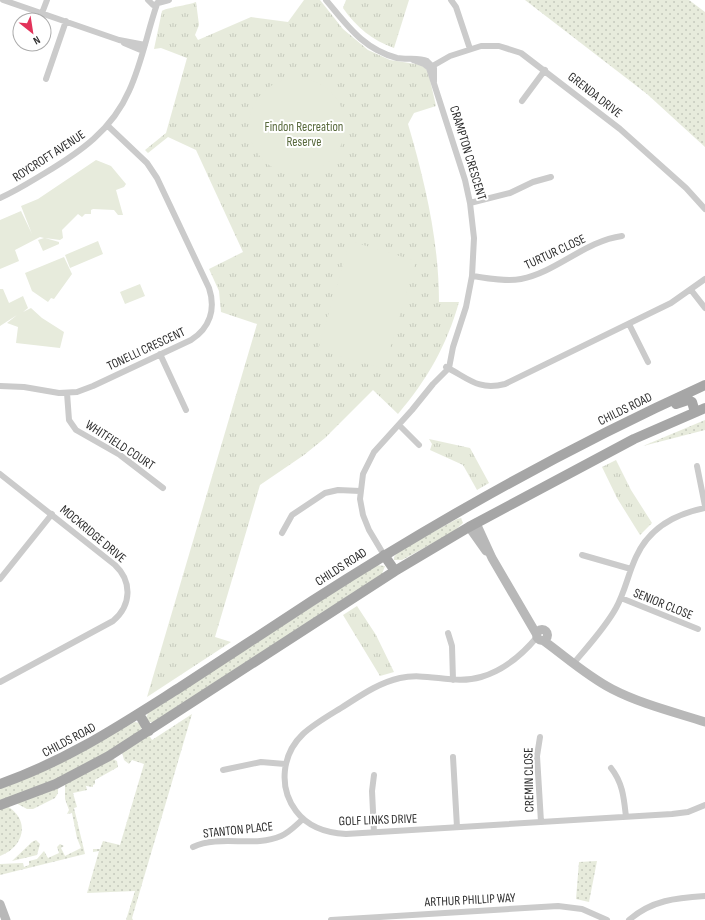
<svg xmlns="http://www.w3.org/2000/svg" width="705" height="920" font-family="'Sofia Sans Condensed',sans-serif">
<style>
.grass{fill:url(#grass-dots)}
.park{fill:url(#park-tufts)}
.garden{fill:#e7ebdc}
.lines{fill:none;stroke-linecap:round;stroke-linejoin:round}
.street{stroke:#cbcbcb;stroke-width:6}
.secondary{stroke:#b8b8b8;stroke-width:9}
.primary{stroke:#a6a6a6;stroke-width:10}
.labels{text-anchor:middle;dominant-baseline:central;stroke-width:4;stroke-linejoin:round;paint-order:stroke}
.street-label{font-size:13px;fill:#2e2e2e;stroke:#fff}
.park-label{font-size:13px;fill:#58693c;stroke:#fff}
</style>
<defs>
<pattern id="grass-dots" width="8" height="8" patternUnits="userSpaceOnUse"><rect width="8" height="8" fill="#e7ebdc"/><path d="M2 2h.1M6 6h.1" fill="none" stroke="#c6cabd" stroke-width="1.8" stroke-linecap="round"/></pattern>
<pattern id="park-tufts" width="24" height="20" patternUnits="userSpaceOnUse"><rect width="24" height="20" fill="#e7ebdc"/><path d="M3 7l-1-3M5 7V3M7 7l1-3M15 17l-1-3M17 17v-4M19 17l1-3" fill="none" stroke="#c6cabd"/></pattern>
</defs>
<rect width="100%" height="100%" fill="#fff"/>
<path class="grass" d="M525,0H689L705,12V147L647,94Z
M705,420V430L643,446Z
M461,518L463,523L453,532L402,560H394V557L400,550L457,519Z
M376,565L385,566L382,574L153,722H148L146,718L148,713Z
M192,714L132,918L133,920H126L135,891L87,893L99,851L93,852V849H100L103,841L120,845L144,764L132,760L129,764L124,760L122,752L149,735L152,740Z
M135,722L139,723L142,726L139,733L70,774L0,801V787Z
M113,759L117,761L118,767L95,780V784L93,785V787L86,786L87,790L73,793L77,807L74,808L85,854L0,875V864L23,863L24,867L29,865V861L37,859L44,851L48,858L59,853L57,847L60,844L64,846L61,848L65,856L81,848L77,838L72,813L67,814L69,810L65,799V783Z
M58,787V793L55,798L33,809H27L16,803Z
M7,806C31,820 24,847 0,856V808Z
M36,840L40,844L37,855L12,861L32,842Z
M597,861L589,902L576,899L579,862Z"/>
<path class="park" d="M304,0H320L343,29L368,50L390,60L422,65L428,71L436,106L414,113L408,124C425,182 439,241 439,302H459C447,345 427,380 398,414L373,390L325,438L304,455L260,485L215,637L231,642L147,697L257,324L221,312L219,291L209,269L243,252L196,150L168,137L148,153L145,150L166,133L187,58L161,48L154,49L162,11C165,8 189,5 196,2L199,25L195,35L198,40L251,17L288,22Z
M346,0H409L394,48C372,40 357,28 343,8Z
M429,439L470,448L489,483L477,490L463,465L430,450L432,444Z
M616,460L631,490L652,523L640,535L617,498L602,467Z
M357,606L376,635L394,672L380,676L343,615Z"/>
<path class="garden" d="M249 126a48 48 0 1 1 96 0a48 48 0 1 1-96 0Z
M96,160L111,166L126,184L124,187L116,190L123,215H118L114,210L93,209L91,210V214H85L82,217L78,214L62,230L63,238L60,240L45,238L59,242V244L43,251L38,240L44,238L40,237L15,250L19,261L0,269V220L21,211L32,234L21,206L38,199Z
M98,241L103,254L70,268L65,255Z
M350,241L416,261L384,369L318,350Z
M64,257L72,274L54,299L51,298L48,302L32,291L25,273Z
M140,284L145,296L125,304L120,292Z
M0,289H3L9,303L23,296L28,308L23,312L31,308L42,318L64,332L60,348L16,343L18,327L7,323L17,315L0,326Z"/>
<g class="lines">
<path class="street" d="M3,0L119,40L145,45
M148,0L153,5L157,4L159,0
M326,0C347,25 363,49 397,58C407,60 419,57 427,61L434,68V82
M451,0L456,7L470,49
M158,3L169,0
M42,13L47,0
M124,43L143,51
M429,68L450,56L481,46H499L521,53L620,129L686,188L705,209
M46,79L66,21
M522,101L545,70
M0,198C16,191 30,182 45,173C80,152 112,130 129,91C142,63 147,33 157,4
M470,203L510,193L533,182L551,177
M472,276C488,278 505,282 521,279C557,272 585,241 622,236
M691,290L705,308
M629,324L648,362
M160,354L186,410
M446,367C468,378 478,391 505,384L671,303L705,279
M0,386L24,387L59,393L77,392L93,386L191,340C210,328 216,309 209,288L157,178L147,163L108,126
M67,393L69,420L76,430L120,455L163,488
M399,425L419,445
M697,466L705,506
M0,474L115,565C132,581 132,605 113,621L0,682
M282,533L292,515L325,493L338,490L360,491
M384,555L369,530L363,515L360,499L363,474L374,452L412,410L433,384L449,368L453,347L466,307L472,276L474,238L470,203L465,180L429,68L424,64L413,60
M582,555L631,569
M0,579L52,514
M621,598L698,629
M448,633L452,646L453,680
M537,637C522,655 505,670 481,677C454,685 427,672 400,678C378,683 360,696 341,708C328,716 314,724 303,734C282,754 278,787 296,811C308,827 326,833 346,834L672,814L688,812L705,805
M573,664C588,646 605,628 616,608C625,592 628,574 636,557C649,528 675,514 705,508
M540,737L537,756L541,822
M453,757L457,827
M611,768C623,783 624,799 626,817
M223,770L261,762L285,764
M374,775L372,791L374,832
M193,847C220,834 254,848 281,836C290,832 296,825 303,819
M331,920L558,906L582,909L607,920
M629,920C652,900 676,898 705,896"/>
<path class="secondary" d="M476,523L492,558L537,635
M469,527L486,551
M536.5 635a5.5 5.5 0 1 1 11 0a5.5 5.5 0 1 1-11 0Z
M544,641C566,657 587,676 612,689C641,704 674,712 705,722
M0,904L6,920"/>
<path class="primary" d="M676,404L688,400L692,402L695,412
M384,555L395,571
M139,714L149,731
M0,784C68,760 119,726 179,688C223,659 268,630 312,601C438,520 568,447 705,385
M0,805L56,784L109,756L395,571L469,527L634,439L705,408"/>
</g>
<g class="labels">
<g class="street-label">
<text transform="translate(595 95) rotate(38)">GRENDA DRIVE</text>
<text transform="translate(468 153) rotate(73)">CRAMPTON CRESCENT</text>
<text transform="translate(49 156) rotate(-33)">ROYCROFT AVENUE</text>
<text transform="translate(555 252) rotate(-25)">TURTUR CLOSE</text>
<text transform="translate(146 349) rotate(-25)">TONELLI CRESCENT</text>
<text transform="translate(625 409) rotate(-26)">CHILDS ROAD</text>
<text transform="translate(120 445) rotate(33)">WHITFIELD COURT</text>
<text transform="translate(93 534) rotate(40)">MOCKRIDGE DRIVE</text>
<text transform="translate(341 567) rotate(-33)">CHILDS ROAD</text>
<text transform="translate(663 604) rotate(22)">SENIOR CLOSE</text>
<text transform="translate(69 740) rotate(-28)">CHILDS ROAD</text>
<text transform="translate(529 780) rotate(-91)">CREMIN CLOSE</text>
<text transform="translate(378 820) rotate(-2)">GOLF LINKS DRIVE</text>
<text transform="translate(238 830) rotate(-6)">STANTON PLACE</text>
<text transform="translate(470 900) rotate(-3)">ARTHUR PHILLIP WAY</text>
</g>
<g class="park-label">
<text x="304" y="127">Findon Recreation<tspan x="304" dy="15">Reserve</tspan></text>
</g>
</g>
<g transform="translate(32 32) rotate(150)"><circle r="19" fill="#ffffff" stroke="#ababab"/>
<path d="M0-3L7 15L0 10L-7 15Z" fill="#e2335a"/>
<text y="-6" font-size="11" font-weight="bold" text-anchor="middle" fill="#2e2e2e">N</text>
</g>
</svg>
